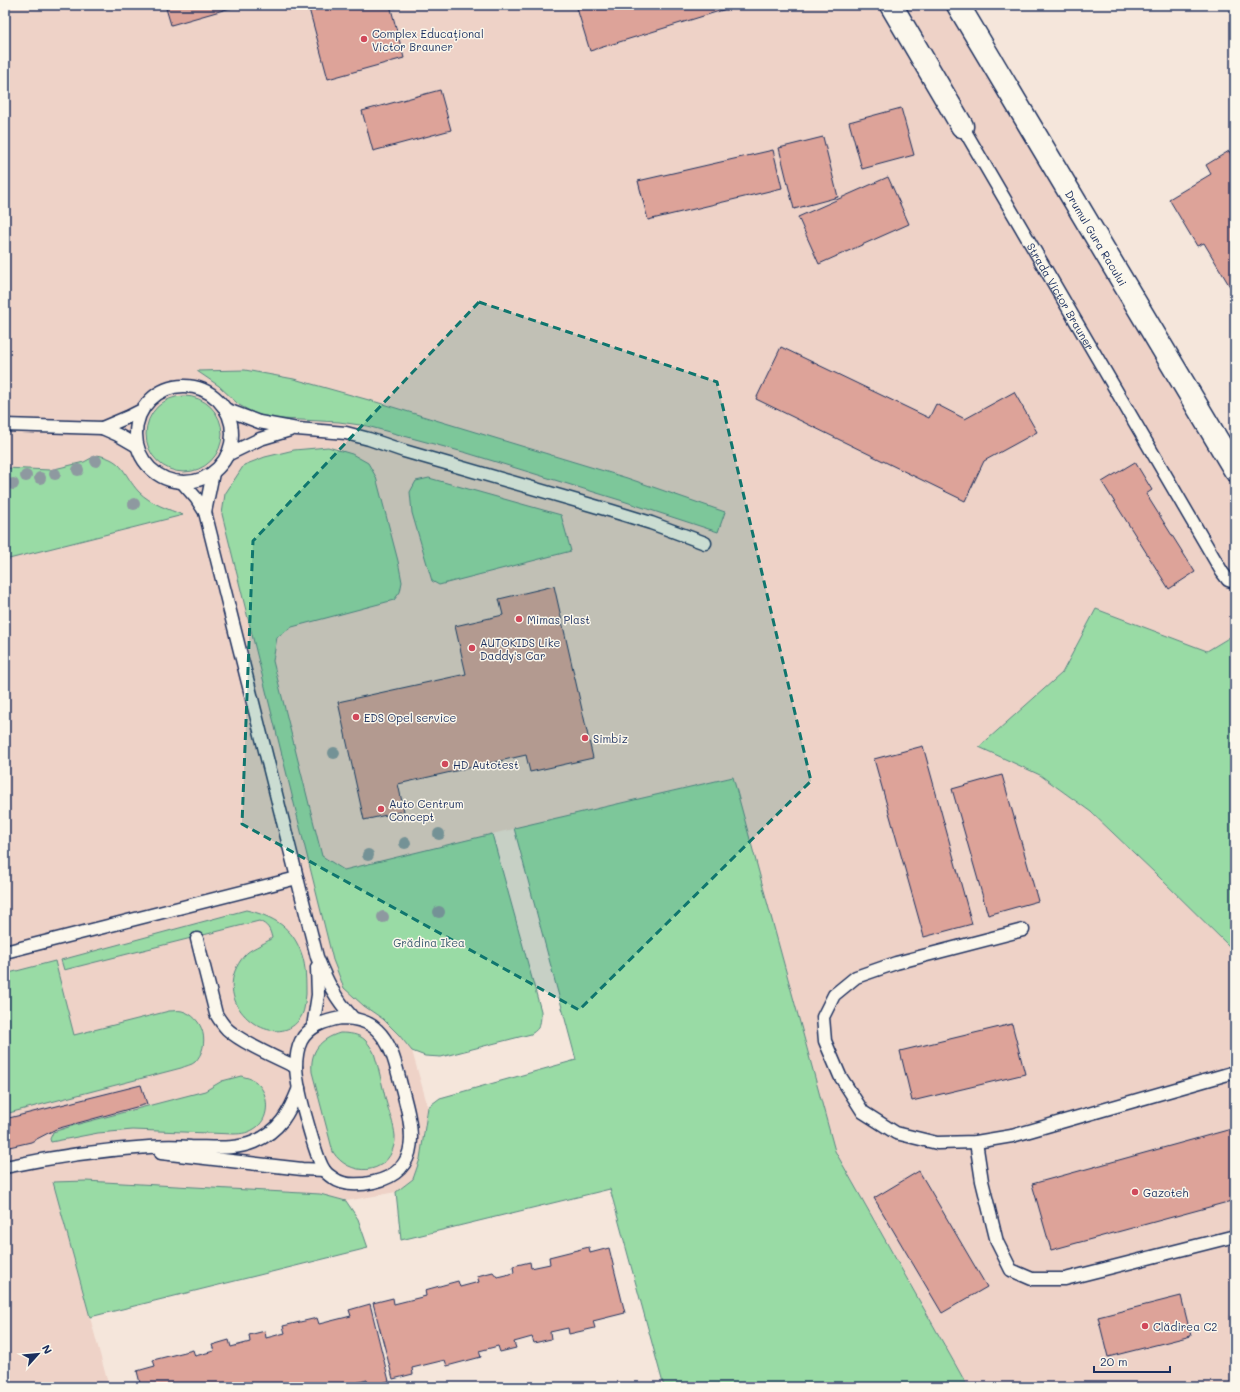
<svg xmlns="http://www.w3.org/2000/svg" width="1240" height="1392" font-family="Mali,sans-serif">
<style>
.built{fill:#eed2c7}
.green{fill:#99dba5;stroke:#5a8582}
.building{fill:#dda399;stroke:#1b2f5e}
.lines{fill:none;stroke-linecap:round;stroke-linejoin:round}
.lane-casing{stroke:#1b2f5e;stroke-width:15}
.street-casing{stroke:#1b2f5e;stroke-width:25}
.lane{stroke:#fbf7ec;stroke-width:12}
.street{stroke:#fbf7ec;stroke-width:22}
.tree{fill:#8e99a0}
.marked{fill:#0f766e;fill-opacity:0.2;stroke:#0f766e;stroke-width:3;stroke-dasharray:8 5;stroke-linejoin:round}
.poi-dot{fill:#d1495b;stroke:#fbf7ec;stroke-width:1.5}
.labels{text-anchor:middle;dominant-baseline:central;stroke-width:3;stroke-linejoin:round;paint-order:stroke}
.poi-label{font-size:11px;fill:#1b2f5e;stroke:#fbf7ec;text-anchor:start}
.street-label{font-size:11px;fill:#1b2f5e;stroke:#fbf7ec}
.park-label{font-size:11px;fill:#3a5a70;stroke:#fbf7ec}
</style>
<rect width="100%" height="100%" fill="#f5e6db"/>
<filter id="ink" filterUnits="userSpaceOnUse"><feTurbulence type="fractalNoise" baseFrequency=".025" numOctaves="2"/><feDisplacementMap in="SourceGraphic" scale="8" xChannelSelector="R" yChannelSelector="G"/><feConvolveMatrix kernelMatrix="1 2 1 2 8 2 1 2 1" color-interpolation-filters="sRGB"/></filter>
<g filter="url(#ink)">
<path class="built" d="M5,5H947L1235,482V634L1207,652L1096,609L1062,673L979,747L1040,775L1091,812L1156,874L1235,952V1387H968L835,1151L732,777L492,834L313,879L333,960L344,988L364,1006L383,1019L399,1035L412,1051L428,1107L420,1159L413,1179L396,1192L346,1201L319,1194L53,1182L109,1387H5Z"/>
<path class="green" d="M245,370L294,379L376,402L627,478L725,512L718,532L623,501L467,453L367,426L339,422L263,418L239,405L219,386L197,371Z
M146 434a38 38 0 1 1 76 0a38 38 0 1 1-76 0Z
M328,447L352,454L368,463L376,477L398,561L402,582L400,592L394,600L292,627L277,637L273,661L322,856L344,870L492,834L541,1011C541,1022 541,1028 531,1034L441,1057L425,1056L412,1051L399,1035L383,1019L364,1006L344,988L333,960L222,514L225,494L244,465L265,457L294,450Z
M97,455C125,460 123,475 139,492C151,504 168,509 183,515L5,560V468L50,470L84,462Z
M429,478L561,515L571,551L439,585L432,581L412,513L410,492L416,481Z
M1096,609L1207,651L1235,634V952L1156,874L1091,812L1040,775L979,747L1062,673Z
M733,777L835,1151L968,1387H664L610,1189L401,1240L396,1192L413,1179L420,1159L428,1107L440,1098L576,1060L514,828Z
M246,910C273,916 293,927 302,955C306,967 306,981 306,994C305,1001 305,1009 302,1015C280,1058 203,1005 244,956C249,949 263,945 272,938C270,929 268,925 259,921L64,970L61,960Z
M55,961L74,1035L169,1011C173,1011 178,1010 182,1011C204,1017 211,1045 195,1062C192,1065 185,1066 181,1068L5,1114V974Z
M340,1033C349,1033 359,1034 365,1040C369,1044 372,1049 374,1053C379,1068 382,1085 386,1101C389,1112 394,1124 395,1136C395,1139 395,1143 394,1145C387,1176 349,1177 333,1152L312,1072C310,1051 320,1039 340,1033Z
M241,1076C248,1078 254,1079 258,1084C269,1095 270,1117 257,1127C249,1133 242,1134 233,1134L133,1130L98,1133L51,1142L50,1139L53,1132L75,1125L205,1091L222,1081Z
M86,1181L320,1194L346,1201L358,1219L368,1248L90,1317L53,1182Z"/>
<path class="building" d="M165,5H241L171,25Z
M308,5H390L404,58L328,79Z
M576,5H739L590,51Z
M440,90L451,130L373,151L362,111Z
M901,108L914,155L862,169L849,122Z
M823,137L838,197L794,209L779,148Z
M773,150L782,188L648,220L638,181Z
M1229,151L1235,161V295L1204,243L1197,246L1169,199L1211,174L1206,165Z
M888,177L909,224L819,264L798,217Z
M781,347L929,418L936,404L965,419L1014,392L1037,432L984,461L965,501L756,399Z
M1135,462L1152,490L1146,494L1195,572L1169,589L1102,482Z
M554,586L593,758L530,772L526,755L398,784L404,811L364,820L338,702L466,674L455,626L503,615L499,599Z
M923,746L972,924L924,937L874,759Z
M1002,775L1038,901L988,915L952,789Z
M1012,1024L1025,1074L912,1101L900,1051Z
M141,1085L147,1104L56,1129L31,1142L5,1148V1119Z
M1235,1128V1200L1051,1250L1032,1184Z
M919,1171L987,1287L942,1313L874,1198Z
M589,1247L590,1253L609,1248L625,1313L593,1321L595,1328L569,1334L568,1328L550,1332L551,1339L534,1343L532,1337L514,1342L516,1348L500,1352L498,1346L479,1351L481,1357L447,1366L445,1360L412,1368L413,1374L393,1379L373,1303L393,1298L394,1304L426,1296L425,1290L458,1281L460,1287L479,1282L477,1276L493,1272L497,1277L514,1273L513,1266L530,1262L531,1268L550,1264L549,1257Z
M1181,1296L1191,1336L1108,1357L1098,1317Z
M370,1304L389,1381L368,1386L367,1380L340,1387H141L137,1371L155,1366L153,1360L193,1350L195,1356L214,1351L212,1345L229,1340L231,1347L250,1342L249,1335L265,1331L266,1338L285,1333L283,1326L317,1318L319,1324L351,1316L349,1310Z"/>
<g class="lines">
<g class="lane-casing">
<g id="lane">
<path id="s1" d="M962,126L1222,572L1228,580L1235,582"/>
<circle cx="184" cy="434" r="48"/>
<path d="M225,409L259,422L297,429L346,433L369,439L404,451L612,511L651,523L705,543"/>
<path d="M5,425L102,428L118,435L137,446"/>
<path d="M102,428L128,417L142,410"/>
<path d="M227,455L260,439L290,430"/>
<path d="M182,482L196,498L205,512L317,957C327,982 335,998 353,1018"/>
<path d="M205,512L213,473"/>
<path d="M1023,930L896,963L856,977L834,995L823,1017L825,1041L840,1076L863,1112L896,1133L937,1143L976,1142L1012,1136L1235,1072"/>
<path d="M197,939L216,1014C219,1019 222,1024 227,1029C242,1043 277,1058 296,1067"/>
<path d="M5,952L297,878"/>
<path d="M341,1018C354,1018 367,1020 377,1030C392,1044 396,1066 401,1085C411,1122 426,1170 374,1182C361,1185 344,1186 333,1178C330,1176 326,1173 324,1170C319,1162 316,1151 313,1142C306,1118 298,1093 296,1068C296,1059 297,1049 301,1041C309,1026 325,1021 341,1018Z"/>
<path d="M313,1027L318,995L317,967"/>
<path d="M976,1142L982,1181L997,1242L1011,1270L1032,1279H1065L1235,1236"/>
<path d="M161,1153L302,1169L324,1170"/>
<path d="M5,1167C52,1157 100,1150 149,1147C163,1146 177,1146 191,1147C212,1147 235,1150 254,1142C280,1131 289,1113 299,1088"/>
</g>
</g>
<g class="street-casing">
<g id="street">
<path d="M891,5L962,126"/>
<path id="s2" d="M958,5L1235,470"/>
</g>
</g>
<use href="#lane" class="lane"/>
<use href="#street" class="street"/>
</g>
<g class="tree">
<circle cx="96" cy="461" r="6"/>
<circle cx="78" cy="470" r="6"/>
<circle cx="55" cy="474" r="6"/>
<circle cx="26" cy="476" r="6"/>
<circle cx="40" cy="478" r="6"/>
<circle cx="13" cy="484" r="6"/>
<circle cx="134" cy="504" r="6"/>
<circle cx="334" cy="753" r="6"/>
<circle cx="439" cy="834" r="6"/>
<circle cx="405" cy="843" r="6"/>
<circle cx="368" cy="855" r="6"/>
<circle cx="439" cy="912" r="6"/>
<circle cx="383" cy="917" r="6"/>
</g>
</g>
<path class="marked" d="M479,302L717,382L811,781L579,1010L242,824L253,541Z"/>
<g class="poi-dot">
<circle cx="364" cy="39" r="4"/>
<circle cx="519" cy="619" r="4"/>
<circle cx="472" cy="648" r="4"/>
<circle cx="356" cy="717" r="4"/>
<circle cx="585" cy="738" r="4"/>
<circle cx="445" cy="764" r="4"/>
<circle cx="381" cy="809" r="4"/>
<circle cx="1135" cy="1192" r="4"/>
<circle cx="1145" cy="1326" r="4"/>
</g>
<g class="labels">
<g class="poi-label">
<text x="372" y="33">Complex Educațional<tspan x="372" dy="13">Victor Brauner</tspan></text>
<text x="527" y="619">Mimas Plast</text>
<text x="480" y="642">AUTOKIDS Like<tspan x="480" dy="13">Daddy's Car</tspan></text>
<text x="364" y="717">EDS Opel service</text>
<text x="593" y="738">Simbiz</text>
<text x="453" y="764">HD Autotest</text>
<text x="389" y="803">Auto Centrum<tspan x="389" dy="13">Concept</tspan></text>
<text x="1143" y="1192">Gazoteh</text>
<text x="1153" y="1326">Clădirea C2</text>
</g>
<g class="street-label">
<text stroke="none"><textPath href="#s2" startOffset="271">Drumul Gura Racului</textPath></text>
<text stroke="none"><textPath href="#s1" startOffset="197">Strada Victor Brauner</textPath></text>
</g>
<g class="park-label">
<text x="429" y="942">Grădina Ikea</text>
</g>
</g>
<rect width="1240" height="1392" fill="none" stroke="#fbf7ec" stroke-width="20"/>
<rect x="10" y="10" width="1220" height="1372" fill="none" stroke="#1b2f5e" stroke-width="1.5" filter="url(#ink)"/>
<g transform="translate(38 1354) rotate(63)" stroke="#fbf7ec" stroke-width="3" paint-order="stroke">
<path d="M0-3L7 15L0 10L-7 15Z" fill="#1b2f5e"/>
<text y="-6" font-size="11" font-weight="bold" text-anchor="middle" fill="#1b2f5e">N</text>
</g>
<path d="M1094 1366v6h76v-6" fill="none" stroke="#1b2f5e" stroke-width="2"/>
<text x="1100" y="1366" font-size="12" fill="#1b2f5e" stroke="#fbf7ec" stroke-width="3" paint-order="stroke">20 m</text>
</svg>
